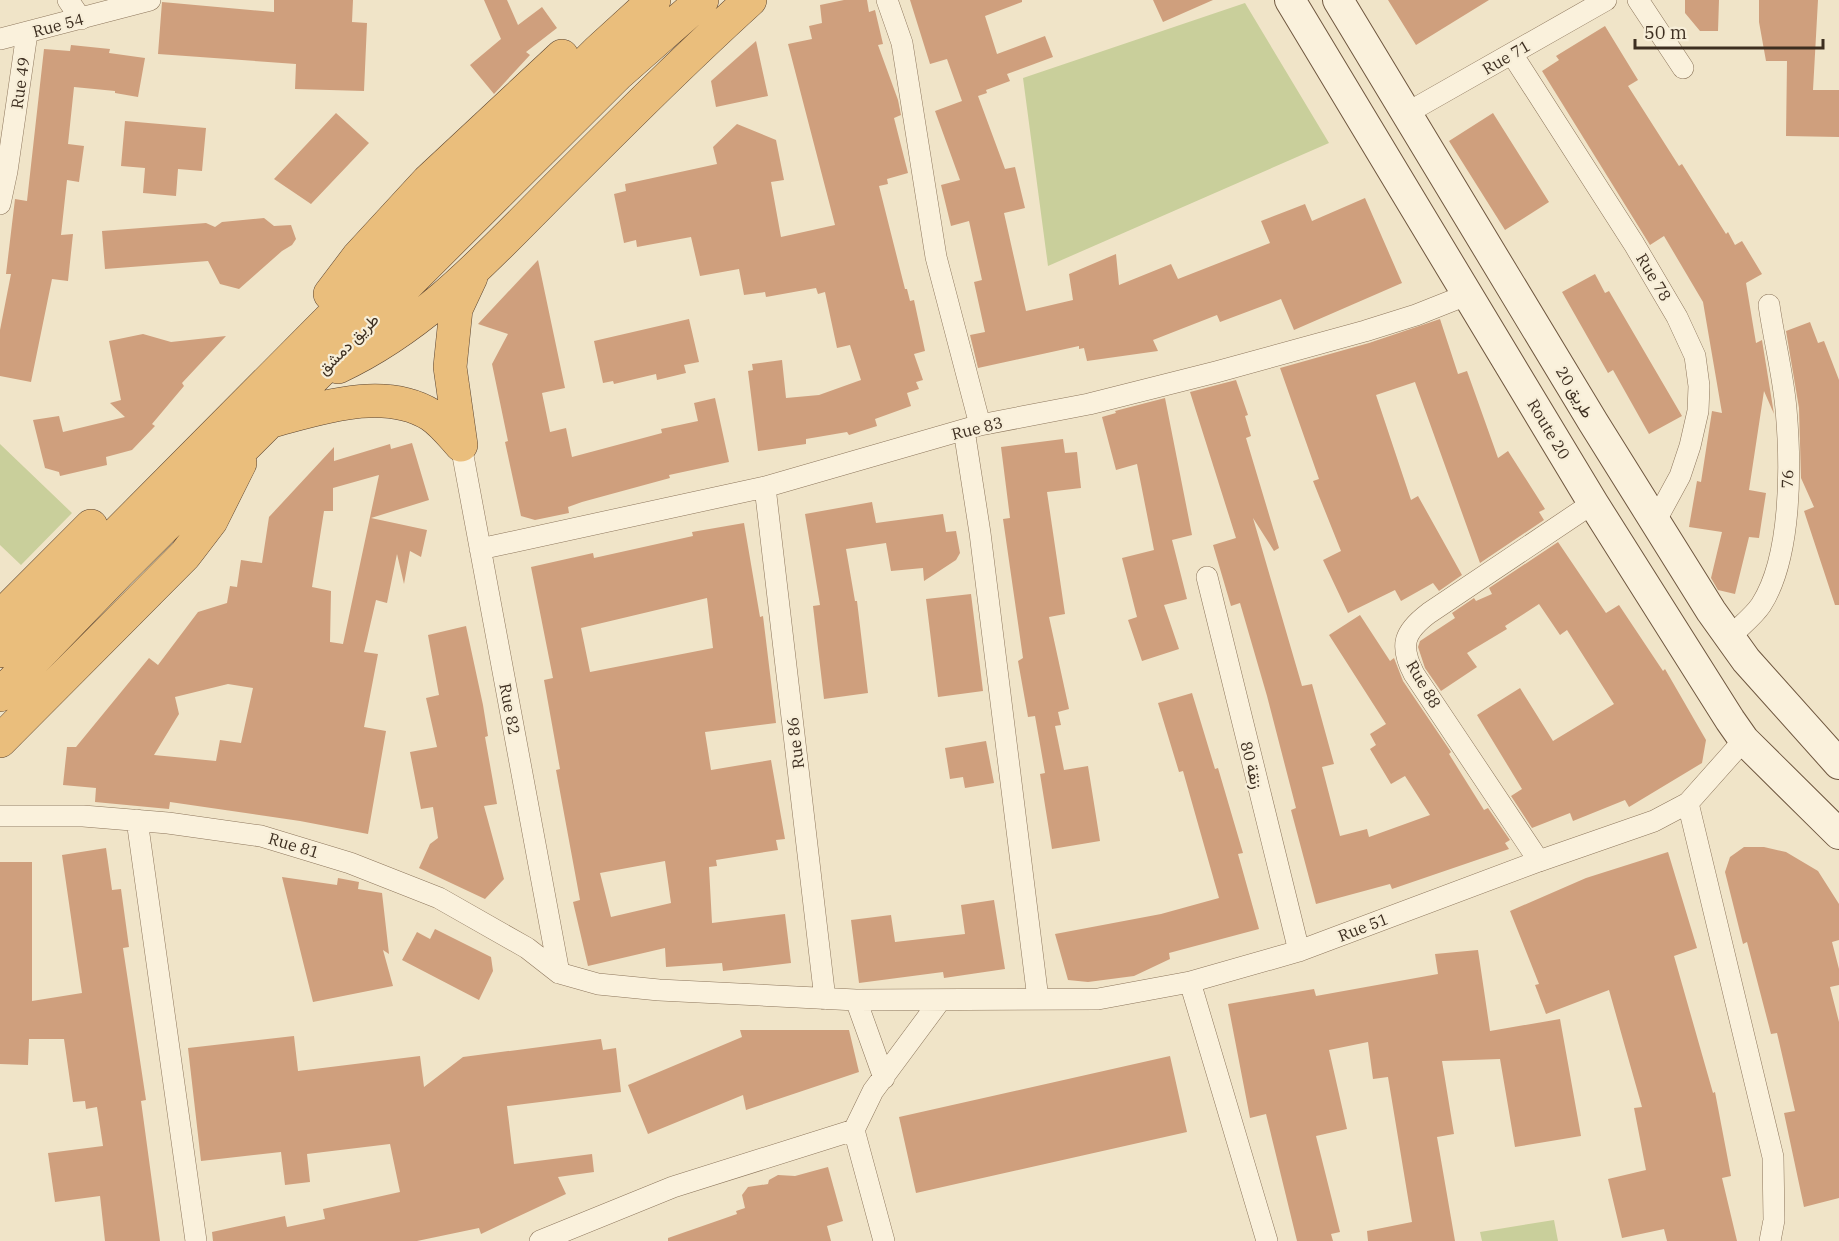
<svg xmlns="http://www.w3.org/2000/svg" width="1839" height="1241" font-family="'IBM Plex Serif',Vazirmatn,serif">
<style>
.green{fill:#c9cf9b}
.building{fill:#cf9f7d;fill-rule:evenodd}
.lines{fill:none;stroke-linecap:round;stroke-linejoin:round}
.minor-casing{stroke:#8d765c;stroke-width:22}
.secondary-casing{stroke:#6f573f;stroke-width:32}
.trunk-casing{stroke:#5b4430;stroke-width:34}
.minor{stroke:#faf1dc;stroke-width:21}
.secondary{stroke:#faf1dc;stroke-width:30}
.trunk{stroke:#eabe7c;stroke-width:33}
.labels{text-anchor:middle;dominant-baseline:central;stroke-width:4.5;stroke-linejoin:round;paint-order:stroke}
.street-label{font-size:16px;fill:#3d2e20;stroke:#f7eed8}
</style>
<rect width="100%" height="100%" fill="#f0e4c8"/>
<path class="green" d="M1245,3L1329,143L1048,266L1023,78Z
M0,444L72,513L21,565L0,545Z
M1554,1220L1558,1241H1482L1480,1232Z"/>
<path class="building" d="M274,0H353L352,22L367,23L364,91L295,89L296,64L158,54L162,2L274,12Z
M484,0H507L518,25L542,7L557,28L526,52L530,55L494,94L470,65L501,39Z
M844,0H867L869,12L875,10L883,44L878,45L898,100L901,115L894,118L908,173L887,179L888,184L879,186L905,289H907L910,301L914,300L925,351L914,354L923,380L916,382L919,389L907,393L911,406L875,419L877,426L849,435L847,432L806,439V444L758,451L748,371L753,370L752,364L782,360L786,398L819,395L861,380L850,345L837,348L825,292L818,294L816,288L766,297L765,292L744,295L739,269L700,276L691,237L637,247L636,240L624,243L614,194L626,191L625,184L717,164L713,147L737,124L776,140L784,180L771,182L781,237L835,225L788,44L812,39L809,26L822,23L820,5Z
M910,0H1022V2L985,16L997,54L1045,36L1053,57L1007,74L1010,81L986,90L987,93L978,96L1005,169L1015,167L1025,208L1004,213L1026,311L1073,300L1069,274L1116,254L1119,285L1171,264L1178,279L1270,243L1261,221L1305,204L1312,221L1365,198L1402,283L1294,330L1281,299L1220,322L1217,315L1153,340L1158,351L1087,361L1084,348L1079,349V346L978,368L970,335L985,332L974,282L982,280L969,221L951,226L941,185L960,180L935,111L962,101L947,59L930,64Z
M1153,0H1213L1163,22Z
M1388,0H1489L1416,45Z
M1685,0H1719L1718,31H1700L1685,13Z
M1759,0H1818L1813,90H1839V137L1786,136L1787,61H1766L1759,22Z
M1605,26L1638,80L1628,86L1679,166L1682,164L1726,234L1728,232L1735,245L1742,241L1762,274L1746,283L1756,343L1762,340L1774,414L1764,391L1749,490L1766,493L1759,538L1749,537L1735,594L1718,590L1711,578L1722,532L1689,527L1697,481L1701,482L1712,411L1722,413L1703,302L1664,236L1650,245L1542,71L1559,60L1556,56Z
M756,41L768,96L716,107L711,81Z
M71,45L110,49L109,53L145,58L138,97L115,93V91L74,87L68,144L84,146L79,182L67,180L61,235L73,234L68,281L52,279L31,382L0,376V330L11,274H6L15,199L27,201L44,49L70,51Z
M336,113L369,143L311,204L274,179Z
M1493,113L1549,202L1505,230L1449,141Z
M125,121L206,128L202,171L178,169L176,196L143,193L145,168L121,166Z
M264,218L274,226L291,225L296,239L292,245L282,251L239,289L220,284L208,261L105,269L102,231L206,223L215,227L222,222Z
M538,260L565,388L542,393L550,432L566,428L572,457L662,433L661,429L698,421L694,403L715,398L729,462L669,475L670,478L582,502L568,507L569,513L535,520L521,516L505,442L508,441L492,364L508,334L478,324Z
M1595,274L1605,293L1609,291L1682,416L1649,434L1613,370L1608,373L1562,292Z
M689,319L699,362L684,365L686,373L657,380L656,374L614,384L613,381L603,383L594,341Z
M1440,319L1458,374L1467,371L1498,458L1508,451L1545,509L1539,512L1544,520L1480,563L1415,382L1376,395L1411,500L1418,496L1462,575L1439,591L1433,583L1401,601L1395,590L1348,613L1323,560L1341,551L1313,481L1319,479L1280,368L1369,343Z
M1810,322L1818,343L1824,341L1839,380V605H1835L1804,511L1814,507L1801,478L1799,408L1786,331Z
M143,334L171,342L226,336L182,383L184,386L152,424L155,426L132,450L106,457L107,465L60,476L59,472L45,468L33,420L59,416L63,432L125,417L110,403L121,400L109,341Z
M1236,380L1248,415L1245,416L1251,436L1246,438L1279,548L1274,551L1253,518L1302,686L1312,684L1334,764L1322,767L1340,836L1367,829L1369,837L1430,815L1405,776L1391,784L1370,749L1376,745L1370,734L1386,724L1329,635L1360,615L1390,661L1394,658L1403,681L1449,749L1451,752L1449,754L1484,810L1488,808L1510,840L1505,843L1509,849L1392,889L1390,884L1316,904L1291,810L1296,808L1267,696L1240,603L1231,606L1213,545L1236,538L1190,392Z
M1165,398L1192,535L1172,540L1187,599L1164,605L1179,649L1142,661L1128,620L1137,617L1122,558L1154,550L1137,464L1116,470L1102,417L1116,413L1115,411Z
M1063,439L1065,453L1077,452L1081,488L1047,492L1065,614L1049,617L1069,709L1058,712L1061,725L1055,726L1064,770L1088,766L1100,841L1052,849L1040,774L1045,773L1035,716L1028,717L1018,661L1023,658L1003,519L1010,518L1001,447Z
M412,443L429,500L371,518L427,530L421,557L410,551L404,584L397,554L387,603L376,600L364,652L378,654L364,727L386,731L368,834L300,821L170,802L169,809L95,802L96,788L63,785L67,747H76L149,658L158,665L198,612L227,603L230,586L237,587L241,560L262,563L269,517L334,447V461L390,444L391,449ZM379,475L343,644L330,642L331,591L312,587L324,511H333V488ZM228,684L253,688L241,743L220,740L216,761L154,755L179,714L175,697Z
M872,502L876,523L943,514L946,532L956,531L960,553L956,560L924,581L923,568L891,571L886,543L846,549L855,601H857L868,693L824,699L813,606L820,605L805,514Z
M744,523L760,617L763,616L776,723L705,732L711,770L771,760L785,839L776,840L778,850L716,860L717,866L709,867L712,923L785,914L791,963L723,971L722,963L666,967L665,948L588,966L573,902L580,900L556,770L560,769L544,680L553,678L531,567L593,553L594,558L693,536L692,532ZM707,598L713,648L590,672L581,628ZM665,861L671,903L611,917L600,873Z
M1558,542L1606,613L1619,605L1663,671L1665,669L1706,740L1702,763L1629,807L1625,800L1573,821L1570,813L1532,828L1511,796L1522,789L1477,715L1520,688L1553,741L1614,704L1567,630L1560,635L1539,604L1505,626L1507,629L1467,653L1477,667L1441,691L1425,668L1418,647L1420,641L1455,618L1452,613L1474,598L1476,601L1492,594L1489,588Z
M971,594L983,691L938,697L926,599Z
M466,626L483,705L488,736L485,737L497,804L484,806L504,879L485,899L419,868L430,844L438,838L433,807L421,809L410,752L437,747L426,698L439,695L428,635Z
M1192,693L1215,769L1218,768L1243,853L1238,854L1259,929L1169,953L1170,959L1134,976L1088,982L1068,980L1055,934L1161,914L1219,898L1183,771L1179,772L1158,703Z
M986,741L994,783L965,788L963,777L950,779L945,748Z
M1744,847H1764L1786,852L1818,871L1839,904V940L1832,942L1839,969V985L1830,987L1839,1022V1198L1804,1207L1784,1113L1795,1111L1777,1033L1771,1034L1747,942L1743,944L1725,872L1730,857Z
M106,848L112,890L121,889L129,947L123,948L146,1100L141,1101L160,1241H105L100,1196L55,1202L48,1153L103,1146L97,1107L86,1109L85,1101L73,1102L64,1039H29L28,1065L0,1064V862H32V1001L82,993L62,855Z
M1668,852L1697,948L1674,956L1713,1093L1715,1092L1731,1176L1722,1178L1737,1241H1667L1664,1229L1622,1238L1608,1179L1646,1170L1634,1108L1642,1107L1609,990L1546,1014L1535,985L1539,984L1510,911L1586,878Z
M282,877L337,885L338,878L359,882L358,889L382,893L389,954L383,950L393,986L313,1002Z
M994,900L1005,969L944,978L943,972L859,983L851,920L891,915L895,942L965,934L961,905Z
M435,929L491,957L493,971L479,1000L402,960L417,932L430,939Z
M1478,950L1490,1031L1560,1019L1581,1136L1515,1147L1500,1059L1442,1061L1454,1134L1437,1137L1455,1241H1368L1367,1231L1412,1222L1388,1077L1373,1079L1368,1042L1329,1050L1347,1129L1316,1136L1340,1232L1331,1234L1333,1241H1297L1266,1114L1250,1118L1228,1004L1314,989L1316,996L1438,974L1435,954Z
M740,1030H849L859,1072L746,1110L743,1095L648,1134L628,1085L742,1037Z
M294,1036L298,1071L420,1056L424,1087L463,1057L601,1039L603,1050L616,1048L621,1092L507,1106L514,1164L592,1154L594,1172L558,1177L566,1194L481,1234L479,1228L417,1241H213L212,1232L285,1216L287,1227L325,1219L323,1209L400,1192L390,1144L307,1154L310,1182L285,1185L281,1152L201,1161L188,1048Z
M1170,1056L1187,1132L916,1193L899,1117Z
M828,1167L843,1221L827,1226L831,1241H668V1238L737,1214L736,1211L745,1208L742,1195L748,1187L768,1184L769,1180L778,1175L795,1176Z"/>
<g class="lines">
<g class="minor-casing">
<path id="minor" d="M68,0L81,19
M887,0L902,43L936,257L980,425
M1638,0L1683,68
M0,39L150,0
M1512,54L1634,244L1677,317L1695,356L1699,386L1698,411L1690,446L1680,476L1655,522
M1407,113L1606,0
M0,204L7,171L27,33
M964,430L980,533L1038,999
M461,445L559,973
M765,487L825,999
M480,549L765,487L980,425L1089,404L1216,372L1365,331L1416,315L1469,294
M1207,577L1299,951
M1729,638C1739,627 1753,617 1761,605C1792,557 1791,465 1786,409C1783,374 1774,340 1769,305
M1688,803L1773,1157L1774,1220L1770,1241
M0,816H83L168,823L261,836L350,863L439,898L527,948L559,973L598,984L659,990L856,1000L1098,999L1190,982L1299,951L1539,861L1654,821L1688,803L1744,740
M137,820L196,1241
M1539,861L1414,674C1399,645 1404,632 1429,613L1593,503
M1190,982L1267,1241
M856,1000L884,1078
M540,1241L673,1187L854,1130
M884,1241L854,1130L873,1091L939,1002"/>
</g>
<g class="secondary-casing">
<path id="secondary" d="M1290,0L1593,503L1730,720L1744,740L1839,834
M1338,0L1593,422L1711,611L1746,660L1839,764"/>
</g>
<g class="trunk-casing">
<path id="trunk" d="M330,294L358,257L428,181L562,56
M338,367C426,326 489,255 556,188C620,124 683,61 750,0
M272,421C321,408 384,386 431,415C443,423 452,435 461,445
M461,445L450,367L456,309L471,277
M0,617L91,526
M0,651L437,211L598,51L654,0
M0,695L118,573L618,74L702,0
M0,741L185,555L211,521L240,463"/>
</g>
<use href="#minor" class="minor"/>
<use href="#secondary" class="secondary"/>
<use href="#trunk" class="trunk"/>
</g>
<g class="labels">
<g class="street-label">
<text transform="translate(58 25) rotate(-15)">Rue 54</text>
<text transform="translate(1506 57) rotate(-30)">Rue 71</text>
<text transform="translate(20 83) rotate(-82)">Rue 49</text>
<text transform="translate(1654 277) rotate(59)">Rue 78</text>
<text transform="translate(348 344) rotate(-45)">طريق دمشق</text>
<text transform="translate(1575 392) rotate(59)">طريق 20</text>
<text transform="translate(977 428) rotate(-14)">Rue 83</text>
<text transform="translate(1549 429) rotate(59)">Route 20</text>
<text transform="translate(1787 479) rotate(-88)">76</text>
<text transform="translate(1424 684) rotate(60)">Rue 88</text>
<text transform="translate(510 709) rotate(79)">Rue 82</text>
<text transform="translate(795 743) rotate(-97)">Rue 86</text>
<text transform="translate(1252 765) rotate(76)">زنقة 80</text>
<text transform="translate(294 845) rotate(17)">Rue 81</text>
<text transform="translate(1363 927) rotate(-21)">Rue 51</text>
</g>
</g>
<path d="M1635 39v9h188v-9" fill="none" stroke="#3d2e20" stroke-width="3"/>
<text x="1644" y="39" font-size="18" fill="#3d2e20" stroke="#f7eed8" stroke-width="4.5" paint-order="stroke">50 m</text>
</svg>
